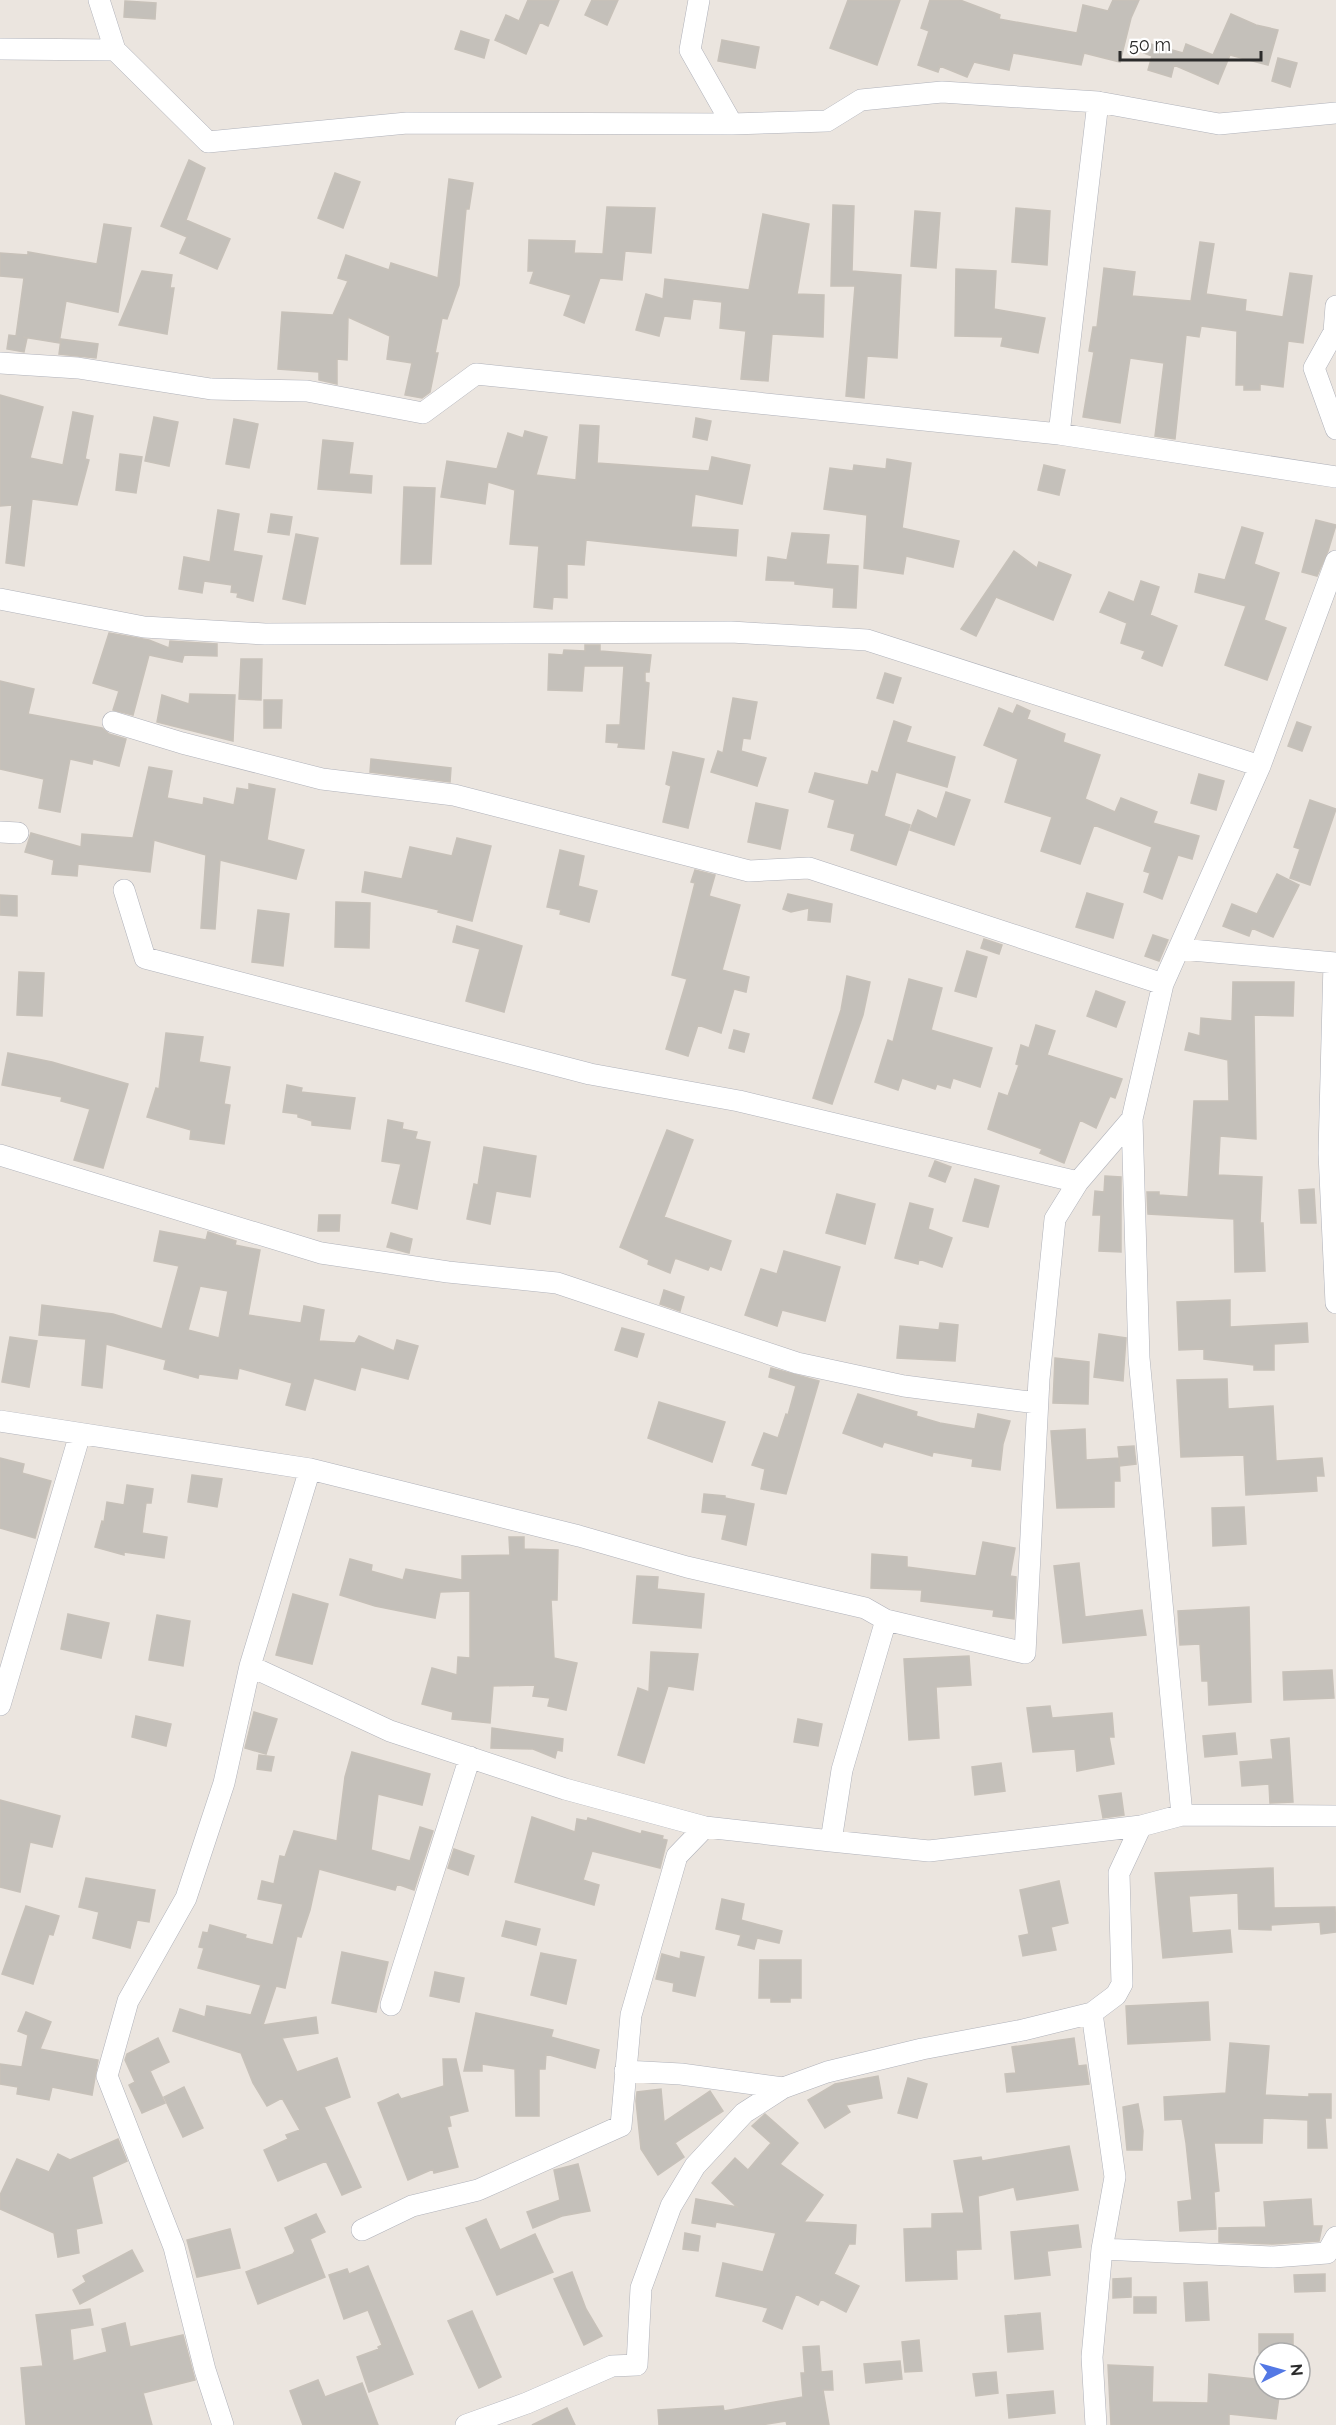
<svg xmlns="http://www.w3.org/2000/svg" width="1336" height="2425" font-family="Raleway,sans-serif">
<style>
.building{fill:#c4c0ba;stroke:#c7c1b9;stroke-width:1.5;fill-rule:evenodd}
.lines{fill:none;stroke-linecap:round;stroke-linejoin:round}
.street-casing{stroke:#b0b2ba;stroke-width:22}
.street{stroke:#fff;stroke-width:21}
</style>
<rect width="100%" height="100%" fill="#ebe5df"/>
<path class="building" d="M528,0H559L548,26L540,22L526,54L495,40L506,15L519,21Z
M592,0H618L607,25L585,15Z
M848,0H900L877,65L830,48Z
M930,0H960L1000,15L999,19L1077,33L1083,5L1108,11L1113,0H1139L1131,18L1120,62L1084,53L1081,65L1013,53L1009,70L974,62L967,77L940,66L938,72L918,65L929,31L921,28Z
M125,1L156,3L155,19L124,17Z
M1231,14L1256,25L1278,30L1268,65L1230,55L1218,84L1174,65L1171,77L1148,70L1152,56L1144,53L1147,43L1183,53L1186,44L1213,55Z
M461,31L489,40L484,58L455,49Z
M722,40L759,47L755,68L718,61Z
M1278,58L1297,63L1290,87L1272,81Z
M189,160L205,168L186,220L230,239L217,269L180,253L187,237L161,226Z
M335,173L360,182L343,228L318,218Z
M449,179L473,183L469,209H466L459,285L447,319L442,318L435,353H438L430,392L422,398L405,395L412,363L387,359L390,336L348,317L347,360L337,359V384L319,380V372L278,369L282,312L333,315L348,281L338,278L346,255L389,270L391,263L438,278Z
M833,205L854,206L852,271L901,275L897,358L867,356L864,398L846,396L855,286H831Z
M607,207L655,208L651,253L625,251L622,280L600,278L584,323L564,315L571,295L530,283L534,271H528L529,240L575,241L574,253L603,254Z
M1016,208L1050,211L1047,265L1012,262Z
M915,211L940,213L936,268L911,266Z
M763,214L809,224L797,294L824,295L823,337L772,334L768,381L741,379L746,331L720,328L722,302L693,299L690,319L664,316L659,336L636,330L646,294L663,299L665,279L749,290Z
M104,224L131,228L118,312L66,301L59,343L23,337L27,338L24,352L7,349L9,335L16,336L24,278L0,276V253L28,255V252L97,264Z
M1200,242L1214,244L1206,294L1246,300L1245,311L1283,317L1290,273L1312,276L1303,343L1288,341L1283,387L1260,384V390H1244V385H1236L1237,331L1201,326L1199,337L1186,335L1175,439L1155,436L1164,363L1130,358L1120,423L1083,417L1094,352L1089,351L1093,327H1097L1104,268L1135,272L1132,296L1191,301Z
M956,269L996,271L994,309L1045,318L1038,353L1001,346L1003,337L955,336Z
M142,271L172,275L170,288H174L167,334L119,325Z
M61,339L98,344L96,358L59,354Z
M0,395L43,407L30,458L63,465L73,412L93,416L85,459L89,460L77,505L32,499L24,566L6,563L12,505L0,506Z
M154,417L178,422L169,466L145,461Z
M696,418L711,421L707,440L693,437Z
M234,419L258,424L249,468L226,464Z
M580,425L599,426L597,463L709,471L712,457L750,465L742,504L695,494L691,527L738,530L736,556L586,540L584,565L567,564V598L553,597L552,609L534,607L539,546L510,544L515,490L488,482L485,504L441,497L447,461L497,469L508,433L523,438L525,431L547,437L536,475L576,480Z
M323,440L353,443L349,474L372,476L371,493L318,489Z
M120,454L142,457L136,493L116,490Z
M887,459L911,463L902,528L959,541L953,567L906,556L903,574L864,568L867,515L824,509L830,468L853,471L854,465L886,469Z
M1044,465L1065,470L1059,495L1038,490Z
M404,487L435,488L431,564H401Z
M218,510L239,514L233,551L262,556L253,601L237,597L238,593L231,592L232,585L204,581L202,593L179,589L184,557L210,562Z
M271,514L292,517L289,535L268,532Z
M1316,520L1336,525L1328,551L1317,576L1302,572Z
M1242,527L1263,533L1254,564L1279,573L1264,620L1286,628L1267,680L1225,665L1246,606L1195,592L1199,574L1225,580Z
M792,533L829,535L826,564L858,566L856,608L833,607L834,588L795,584V581L766,580L768,557L787,560Z
M296,534L318,538L305,604L283,599Z
M1014,551L1037,568L1039,562L1071,575L1053,620L996,597L976,636L961,629Z
M1141,581L1159,587L1150,615L1177,626L1162,666L1142,658L1145,651L1121,643L1127,623L1100,612L1109,592L1134,602Z
M109,633L149,640L169,648L170,641L217,644V656L184,655L182,662L149,655L133,715L113,710L119,691L93,683Z
M585,645H600V651L651,655L649,672H645V682L649,683L644,749L618,747L619,743L606,742L607,725H620L624,666H584L582,691L548,690L549,654L563,655L564,650L585,651Z
M241,659H262L261,700L239,699Z
M885,673L901,678L893,703L877,698Z
M0,681L34,689L28,714L102,728L109,734L126,739L119,766L93,759L92,764L70,759L60,812L39,808L44,779L0,769Z
M190,694L235,695L233,741L157,722L162,695L189,704Z
M733,698L757,702L750,739L743,738L741,751L766,758L757,786L711,772L718,751L723,753Z
M264,700H282L281,728H264Z
M1017,705L1030,711L1027,719L1065,734L1063,742L1100,755L1085,799L1115,812L1121,798L1157,812L1153,823L1199,836L1192,859L1178,855L1162,899L1144,892L1150,873L1144,871L1152,847L1094,825L1080,864L1041,851L1052,817L1005,802L1018,759L984,745L999,708L1013,714Z
M894,721L911,727L906,742L955,757L947,787L896,772L884,816L910,825L896,865L851,850L855,834L828,827L835,800L809,792L815,773L868,785L872,771L878,773Z
M1297,722L1311,727L1302,751L1288,746Z
M673,752L704,759L688,828L663,822L671,786L666,784Z
M371,759L451,768L450,782L370,772Z
M149,767L172,771L167,798L203,805L204,798L234,805L237,788L249,790V784L275,789L267,840L304,850L296,879L220,860L215,929L201,928L206,855L154,840L150,872L78,864L77,876L52,874L54,860L25,852L31,833L81,847L82,834L133,838Z
M1199,774L1224,781L1216,810L1191,803Z
M946,792L970,800L954,845L910,830L918,810L937,819Z
M1310,800L1336,809L1310,885L1290,878L1300,849L1294,847Z
M756,803L788,810L780,849L748,842Z
M457,838L491,846L472,921L438,912L439,910L362,892L365,872L402,879L410,847L452,856Z
M560,850L584,856L578,886L597,891L589,922L560,914L561,910L547,907Z
M695,870L715,875L709,896L740,905L722,970L749,977L746,992L734,989L721,1033L698,1025L688,1056L666,1049L687,979L672,975L695,883L691,882Z
M1277,874L1299,885L1273,937L1252,928L1249,936L1223,926L1232,904L1257,914Z
M1087,893L1123,904L1113,938L1076,927Z
M788,894L832,904L830,922L808,920L809,908L791,912L783,909Z
M0,895L17,896V916L0,915Z
M336,902L370,903L369,948L335,947Z
M258,910L289,914L283,966L252,962Z
M457,926L522,946L504,1012L466,1001L480,949L453,942Z
M1153,935L1168,940L1159,961L1145,956Z
M984,939L1002,945L999,954L981,948Z
M967,951L987,957L976,997L955,991Z
M19,972L44,973L42,1016L17,1015Z
M847,976L870,982L863,1015L832,1104L813,1098L841,1010Z
M909,979L942,988L931,1030L992,1048L980,1087L953,1078L950,1088L937,1084L935,1089L902,1078L898,1090L875,1082L888,1040L893,1042Z
M1233,982H1294L1293,1016L1254,1015L1256,1139L1220,1136L1218,1175L1262,1177L1260,1223H1263L1265,1271L1235,1272L1234,1219L1148,1214L1147,1192H1159V1195L1188,1197L1194,1101H1229L1228,1060L1185,1050L1189,1033L1200,1036L1201,1018L1232,1021Z
M1096,991L1125,1002L1116,1027L1087,1016Z
M1036,1025L1055,1031L1047,1055L1122,1079L1115,1098L1110,1096L1096,1128L1080,1120L1064,1163L1040,1153L1042,1149L988,1129L999,1093L1008,1096L1019,1065L1016,1064L1021,1045L1029,1048Z
M734,1030L749,1034L744,1052L729,1048Z
M166,1033L203,1037L199,1062L230,1067L224,1104L230,1105L224,1144L190,1139L191,1130L147,1117L156,1088L159,1089Z
M8,1053L52,1062L128,1084L103,1168L74,1160L90,1109L61,1101L62,1097L2,1085Z
M287,1085L302,1088L301,1092L355,1098L350,1129L312,1125V1121L298,1117V1114L283,1112Z
M388,1120L403,1123L402,1129L417,1132L415,1139L430,1142L417,1209L392,1203L401,1164L382,1161Z
M667,1130L693,1140L664,1217L731,1241L721,1270L710,1266L708,1270L675,1258L670,1273L648,1264L649,1260L620,1247Z
M484,1147L536,1156L530,1197L496,1191L490,1224L467,1219L474,1184L478,1185Z
M935,1161L951,1167L945,1182L929,1176Z
M1105,1176L1121,1177V1252L1099,1251L1101,1215H1093L1095,1191L1104,1192Z
M975,1179L999,1186L988,1227L963,1221Z
M1314,1189L1316,1223H1301L1299,1190Z
M837,1194L875,1204L865,1244L826,1233Z
M910,1203L933,1209L928,1229L952,1238L942,1267L919,1259L918,1264L895,1258Z
M319,1215H340L339,1231H318Z
M160,1231L206,1240L208,1232L236,1241L235,1245L260,1250L248,1315L301,1323L304,1306L324,1310L319,1341L355,1343L359,1336L394,1351L397,1340L418,1346L408,1379L361,1367L355,1390L314,1378L305,1410L286,1405L292,1383L239,1368L237,1379L199,1374L198,1378L164,1369L166,1360L106,1344L102,1388L82,1385L86,1339L39,1335L42,1305L113,1314L162,1329L179,1266L154,1261ZM200,1286L228,1291L219,1338L188,1330Z
M391,1233L412,1239L409,1253L387,1247Z
M784,1251L840,1267L825,1321L782,1310L777,1326L745,1315L761,1269L777,1274Z
M664,1290L684,1297L680,1311L660,1304Z
M1230,1300V1327L1307,1323L1308,1342L1274,1344V1370H1254V1365L1204,1359V1349L1179,1350L1177,1302Z
M940,1323L958,1325L955,1361L897,1358L900,1326L939,1330Z
M622,1328L644,1334L637,1357L615,1350Z
M1099,1334L1126,1338L1123,1381L1094,1377Z
M10,1337L37,1341L29,1387L2,1382Z
M1055,1358L1089,1362L1088,1404L1053,1403Z
M771,1368L819,1381L786,1494L761,1489L765,1469L752,1465L764,1433L778,1438L786,1414L788,1415L796,1386L769,1377Z
M1227,1379L1228,1409L1273,1406L1276,1461L1322,1458L1324,1476H1316L1317,1491L1246,1495L1244,1455L1181,1457L1177,1380Z
M858,1394L917,1412L916,1416L940,1423L975,1429L978,1414L1010,1421L1003,1444L1000,1470L972,1466L973,1459L933,1452L932,1456L884,1442L882,1447L843,1433Z
M659,1402L725,1422L712,1462L648,1438Z
M1085,1429L1086,1460L1119,1458L1120,1481H1114V1507L1057,1508L1051,1431Z
M1134,1446L1136,1464L1120,1466L1118,1447Z
M0,1458L24,1464L22,1473L51,1481L35,1538L0,1528Z
M192,1475L222,1479L217,1507L188,1502Z
M127,1485L153,1489L151,1503H146L142,1533L167,1537L164,1558L124,1552V1555L95,1547L102,1521L104,1522L107,1502L124,1505Z
M704,1494L725,1496V1498L754,1504L746,1545L722,1539L727,1515L702,1512Z
M1244,1507L1246,1544L1213,1546L1212,1508Z
M509,1537H524V1549L558,1550L557,1600H551L554,1658L577,1663L566,1710L548,1706L550,1698L533,1696L535,1685L493,1686L490,1723L452,1719L453,1712L422,1704L432,1668L457,1675L458,1657L470,1658V1591L440,1592L435,1618L375,1606L340,1595L350,1559L372,1565L371,1571L403,1580L406,1569L462,1580V1556L510,1555Z
M983,1542L1015,1548L1010,1576L1016,1577L1014,1619L993,1616L994,1610L921,1601L922,1590L871,1588L872,1554L907,1557V1567L976,1576Z
M1079,1563L1085,1617L1142,1610L1146,1635L1063,1643L1054,1566Z
M637,1576L658,1577L657,1589L704,1594L701,1628L633,1623Z
M293,1594L328,1604L312,1664L276,1655Z
M1249,1607L1251,1702L1209,1705L1208,1681H1202L1200,1644L1180,1645L1178,1611Z
M68,1614L109,1623L101,1658L61,1649Z
M157,1615L190,1621L183,1666L149,1660Z
M651,1652L698,1654L693,1690L668,1686L644,1763L618,1755L638,1688L649,1692Z
M969,1656L971,1685L936,1687L939,1738L909,1740L904,1659Z
M1332,1670L1334,1698L1284,1700L1283,1672Z
M1050,1706L1052,1718L1112,1713L1114,1737H1109L1114,1764L1077,1771L1075,1749L1033,1752L1027,1708Z
M254,1712L277,1719L266,1754L245,1748Z
M136,1716L171,1724L166,1746L132,1737Z
M798,1719L822,1724L818,1746L794,1742Z
M492,1728L563,1739L562,1751L557,1750L555,1758L533,1749L491,1748Z
M1235,1733L1237,1754L1205,1757L1203,1736Z
M1289,1738L1293,1802L1270,1803L1269,1784L1242,1786L1240,1762L1273,1759L1271,1740Z
M352,1752L430,1774L422,1805L378,1794L371,1850L410,1861L420,1827L433,1831L414,1890L397,1884L395,1890L319,1869L310,1910L301,1937L297,1936L285,1988L276,1986L263,2025L316,2017L318,2033L282,2038L297,2072L337,2058L350,2097L324,2107L361,2187L342,2195L326,2161L278,2181L264,2150L288,2139L286,2135L300,2130L282,2098L267,2106L253,2083L241,2053L173,2031L180,2009L205,2017L207,2006L251,2015L261,1985L198,1968L204,1948L199,1947L203,1932L208,1933L210,1925L246,1935L245,1938L273,1945L283,1904L258,1899L262,1881L274,1884L280,1856L285,1857L294,1831L337,1841L345,1777Z
M259,1755L274,1757L271,1771L257,1769Z
M1001,1763L1005,1791L975,1795L972,1767Z
M1121,1793L1124,1815L1103,1818L1099,1796Z
M0,1800L60,1816L52,1847L30,1842L20,1892L0,1887Z
M532,1817L575,1832L577,1819L587,1821L588,1818L641,1834L642,1831L663,1836L662,1839L667,1840L660,1868L592,1851L583,1880L599,1885L594,1905L515,1882Z
M454,1849L474,1856L468,1875L448,1868Z
M1273,1868L1274,1908L1335,1907L1336,1932L1321,1934L1320,1922L1271,1925V1930L1239,1929L1238,1893L1189,1896L1192,1933L1230,1930L1232,1952L1163,1958L1155,1873Z
M86,1878L155,1890L149,1922L137,1920L130,1948L93,1938L99,1912L79,1907Z
M1059,1881L1068,1923L1051,1927L1056,1950L1023,1956L1019,1936L1029,1934L1020,1890Z
M722,1899L744,1904L741,1920L782,1931L779,1943L757,1938L754,1949L738,1945L741,1935L716,1929Z
M26,1906L59,1916L53,1935L49,1934L33,1984L2,1974Z
M506,1921L540,1929L536,1945L502,1936Z
M342,1952L388,1962L376,2012L332,2003Z
M681,1952L704,1957L695,1996L673,1991L674,1983L656,1979L662,1954L680,1959Z
M541,1953L576,1960L566,2004L531,1995Z
M760,1960H801V1998H790V2002H771V1998H759Z
M435,1972L464,1978L459,2002L430,1996Z
M1208,2002L1210,2040L1128,2044L1126,2006Z
M26,2012L51,2022L40,2049L98,2060L92,2095L52,2087L49,2100L17,2094L18,2087L0,2084V2064L22,2067L28,2035L18,2031Z
M476,2013L553,2030L551,2037L599,2050L595,2068L546,2054L545,2069H539V2116H516L515,2069L482,2064V2071H464Z
M158,2038L169,2062L150,2071L165,2103L142,2113L129,2085L135,2082L125,2060L127,2054Z
M1074,2038L1078,2066L1086,2065L1089,2084L1007,2092L1005,2074L1016,2073L1012,2047Z
M1230,2043L1269,2046L1265,2095L1309,2097V2094H1331V2118H1325L1327,2148H1308V2120L1263,2118L1262,2143H1214L1219,2191L1214,2192L1216,2229L1180,2231L1178,2202L1192,2200L1186,2143L1182,2119L1165,2120L1164,2097L1226,2093Z
M443,2059H456L468,2111L449,2116L451,2126L447,2127L458,2167L434,2173L433,2169L408,2180L378,2103L398,2094L401,2099L444,2086Z
M878,2076L882,2098L846,2105L850,2112L825,2128L808,2100L835,2084Z
M908,2078L927,2084L917,2118L898,2113Z
M184,2087L203,2128L183,2137L164,2097Z
M661,2089L664,2122L710,2091L723,2111L675,2143L684,2157L658,2175L641,2149L636,2101L637,2092Z
M1138,2104L1143,2131L1142,2150H1127L1123,2107Z
M765,2114L798,2143L780,2164L823,2195L804,2222L856,2225L855,2244H849L834,2274L859,2286L846,2312L821,2299L818,2305L796,2294L782,2329L763,2321L768,2308L716,2296L723,2263L763,2272L776,2233L716,2222L715,2227L692,2223L696,2199L737,2207L712,2183L735,2158L748,2170L771,2143L752,2126Z
M118,2139L127,2161L92,2177L102,2223L76,2229L79,2253L58,2257L54,2233L0,2209V2195L17,2159L49,2172L58,2154L70,2160Z
M1069,2146L1078,2190L1017,2200L1014,2187L978,2196L981,2249L956,2250L957,2279L906,2281L904,2229L932,2228V2214L964,2213L954,2161L981,2157L982,2161Z
M578,2164L590,2211L562,2216L533,2228L527,2212L560,2200L554,2170Z
M1311,2199L1313,2226H1322L1319,2241L1273,2244L1219,2242V2228L1266,2227L1264,2202Z
M316,2214L325,2232L310,2239L325,2277L258,2304L246,2272L293,2254L295,2251L285,2228Z
M486,2219L500,2250L535,2234L553,2272L497,2295L466,2228Z
M1078,2225L1081,2247L1047,2251L1050,2275L1015,2279L1011,2232Z
M230,2229L240,2268L197,2277L187,2240Z
M685,2233L700,2236L698,2251L683,2249Z
M132,2250L143,2271L80,2304L73,2290L86,2282L83,2276Z
M368,2266L413,2374L369,2392L357,2357L379,2349L378,2347L382,2345L368,2310L344,2319L329,2275L347,2269L349,2274Z
M572,2272L586,2309L602,2336L584,2345L554,2279Z
M1325,2274V2291L1295,2292L1294,2275Z
M1131,2278V2297L1113,2298V2279Z
M1207,2282L1209,2320L1186,2321L1184,2283Z
M1134,2297H1156V2313H1134Z
M90,2309L93,2325L70,2329L73,2361L107,2352L102,2329L125,2323L130,2347L183,2335L195,2380L143,2393L152,2425H26L21,2368L43,2366L36,2315Z
M472,2311L501,2377L479,2388L448,2321Z
M1040,2313L1043,2349L1008,2352L1005,2316Z
M1259,2334H1293V2353H1259Z
M919,2340L922,2371L905,2372L902,2342Z
M819,2346L821,2372L832,2371L833,2390H823L829,2425H787L786,2421L761,2425H659L658,2410L723,2406L724,2411L803,2397L801,2373H805L803,2347Z
M900,2361L902,2379L866,2383L864,2364Z
M1108,2365L1153,2367L1152,2402L1208,2403L1209,2374L1264,2380V2389H1280L1276,2419L1229,2414V2425H1111Z
M996,2372L998,2393L976,2396L973,2374Z
M318,2380L325,2397L362,2383L378,2425H303L290,2391Z
M1053,2391L1055,2413L1009,2418L1007,2395Z
M567,2408L575,2425H532Z"/>
<g class="lines">
<g class="street-casing">
<path id="street" d="M99,0L115,50
M699,0L690,50L732,124
M0,49L115,50L208,142L407,123L732,124L827,121L861,100L942,92L1098,102L1219,124L1336,113
M1336,306L1334,332L1314,368L1336,429
M0,363L78,368L211,389L307,391L423,413L476,374L1059,434L1336,477
M1059,434L1098,102
M0,599L144,627L265,634L731,632L867,640L1260,766
M113,722L182,743L322,779L454,795L749,871L809,868L1163,984
M0,832L18,833
M124,890L145,958L590,1074L739,1101L1078,1182
M1180,949L1336,963
M1334,963L1329,1153L1336,1303
M1132,1119L1139,1358L1182,1815
M0,1155L321,1253L448,1272L557,1283L797,1363L904,1386L1037,1403
M0,1421L310,1469L250,1666
M310,1469L579,1536L687,1567L865,1608L886,1620
M0,1705L80,1434
M831,1841L929,1851L1141,1826
M391,2005L470,1757
M1092,2013L1116,1995L1122,1984L1119,1873L1141,1826L1182,1815L1336,1816
M625,2071L681,2074L783,2088
M362,2230L412,2206L478,2190L621,2126L631,2015L677,1856L705,1827L831,1841L842,1770L886,1620L1025,1653L1039,1379L1055,1219L1078,1182L1132,1119L1163,984L1260,766L1336,561
M1102,2249L1273,2257L1327,2253L1336,2237
M223,2425L205,2370L174,2247L107,2076L128,2001L186,1898L224,1783L250,1666L390,1731L565,1789L705,1827
M466,2425L527,2403L612,2366L637,2365L641,2288L671,2206L695,2166L744,2113L783,2088L827,2072L922,2049L1023,2030L1092,2013L1115,2177L1102,2249L1092,2357L1096,2425"/>
</g>
<use href="#street" class="street"/>
</g>
<g transform="translate(1282 2371) rotate(85)"><circle r="28" fill="#ffffff" stroke="#aaaaaa" stroke-width="1.5"/>
<path d="M0-4.5L10 22L0 15L-10 22Z" fill="#5378e5"/>
<text y="-9" font-size="16" font-weight="bold" text-anchor="middle" fill="#2b2b2b">N</text>
</g>
<path d="M1120 51v9h141v-9" fill="none" stroke="#2b2b2b" stroke-width="3"/>
<text x="1129" y="51" font-size="18" fill="#2b2b2b" stroke="#ffffff" stroke-width="4.5" paint-order="stroke">50 m</text>
</svg>
